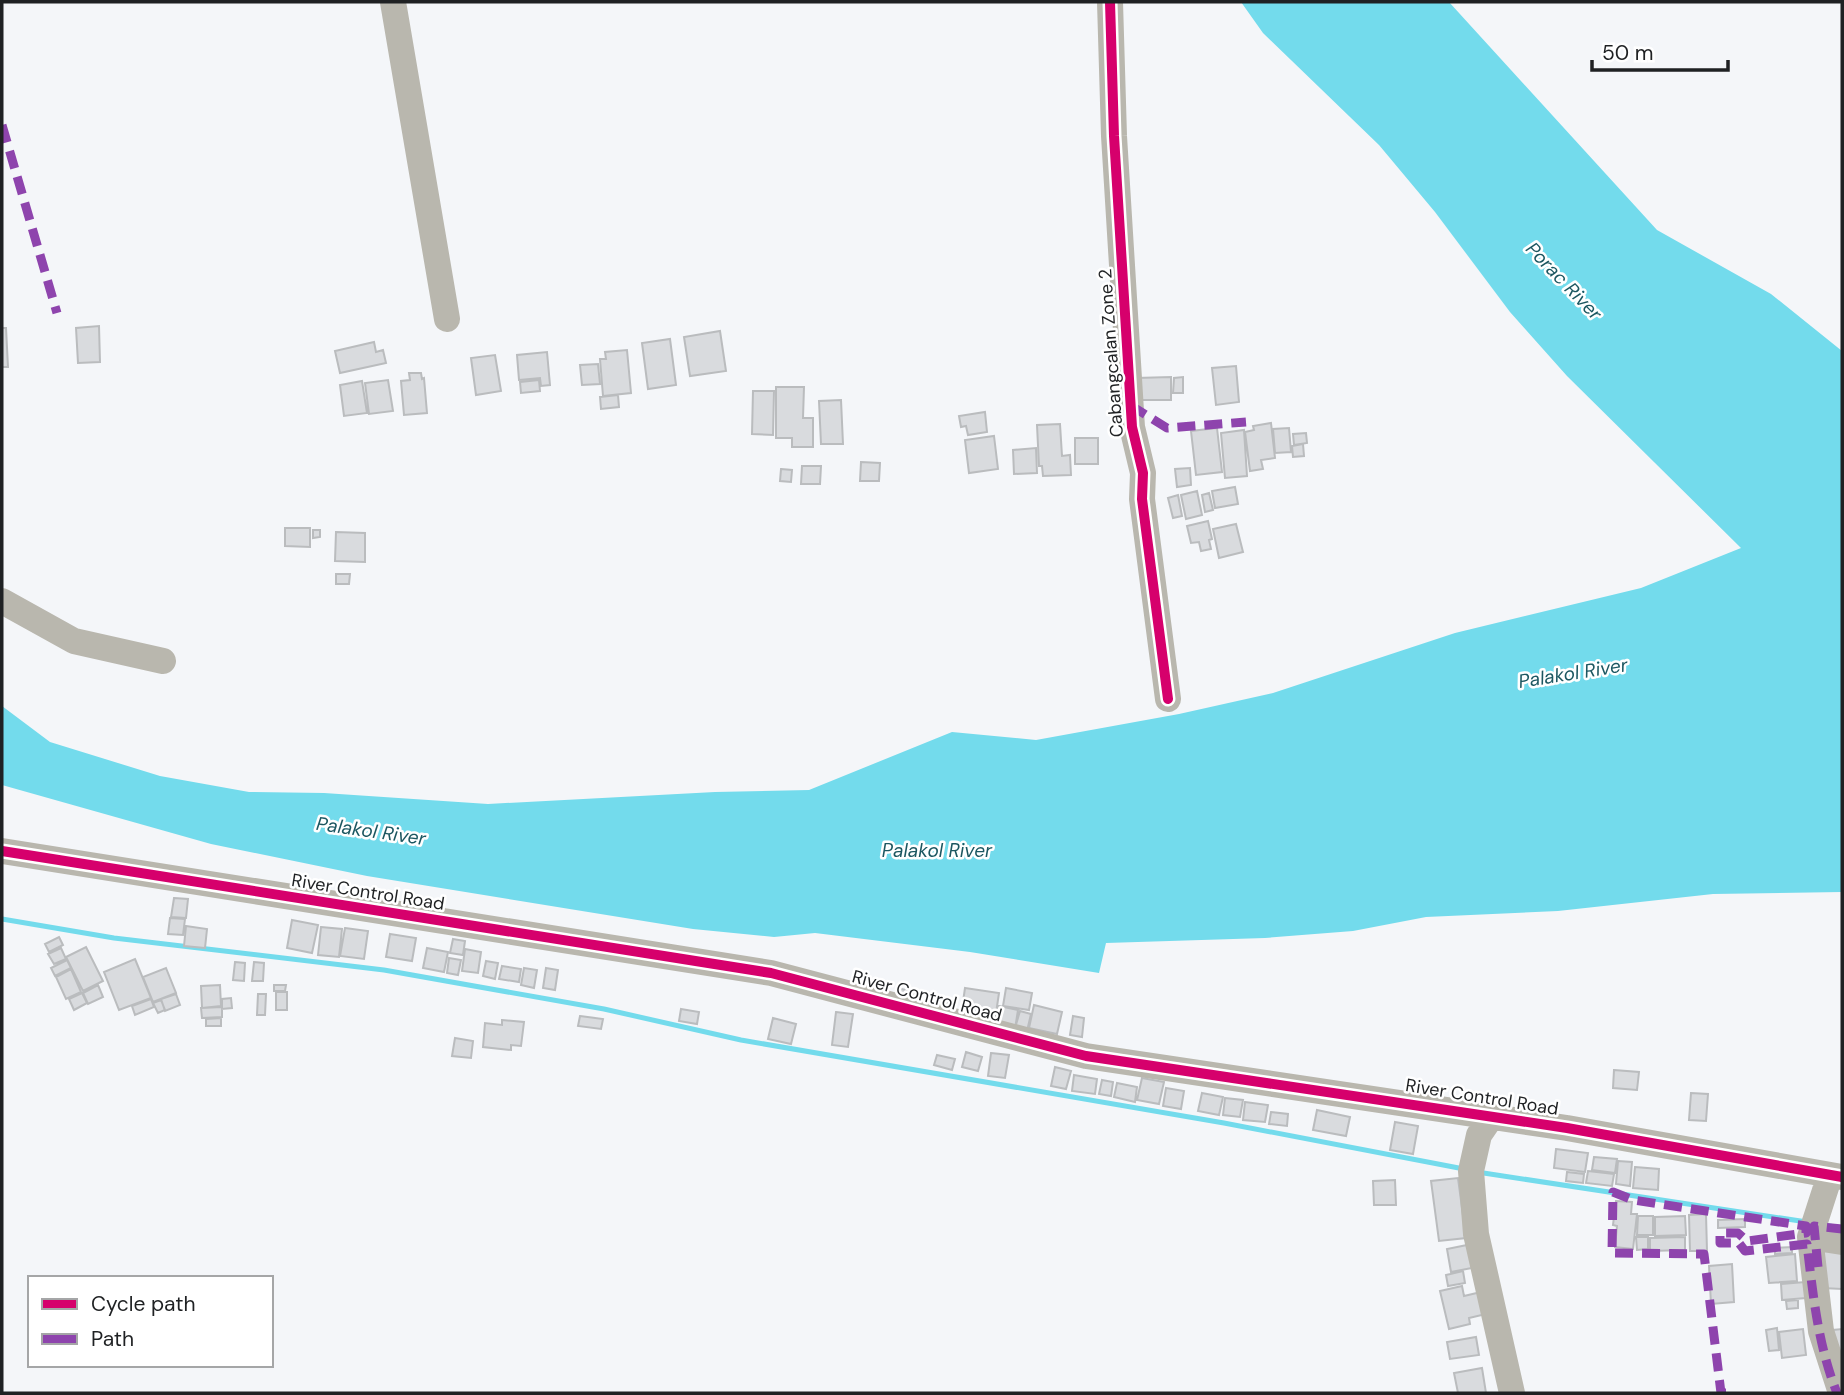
<svg xmlns="http://www.w3.org/2000/svg" width="1844" height="1395" font-family="'DM Sans',sans-serif">
<style>
.water{fill:#73dbec}
.lines{fill:none;stroke-linecap:round;stroke-linejoin:round}
.stream{stroke:#73dbec;stroke-width:5}
.building{fill:#d9dbde;stroke:#babcbe;stroke-width:2}
.minor{stroke:#b9b7ae;stroke-width:26}
.quiet{stroke:#8e44ad;stroke-width:9;stroke-dasharray:18 9;stroke-linecap:butt}
.cycleway-casing{stroke:#fff;stroke-width:15}
.cycleway{stroke:#d6006c;stroke-width:10}
.labels{text-anchor:middle;dominant-baseline:central;stroke-width:5;stroke-linejoin:round;paint-order:stroke}
.street-label{font-size:18px;fill:#1f2123;stroke:#fff}
.water-label{font-size:19px;font-style:italic;fill:#1c5761;stroke:#fff}
</style>
<rect width="100%" height="100%" fill="#f4f6f9"/>
<path class="water" d="M1241,2H1449L1657,230L1771,294L1842,351V892L1713,894L1558,911L1426,917L1353,931L1265,938L1106,943L1099,973L970,952L815,933L774,937L693,929L367,876L211,844L2,785V706L50,742L160,776L249,792L324,793L488,804L715,792L809,790L952,732L1036,740L1179,714L1273,693L1455,633L1641,588L1741,548L1567,376L1510,312L1435,212L1379,145L1263,33Z"/>
<g class="lines">
<path class="stream" d="M2,919L114,938L384,970L604,1009L741,1040L1224,1123L1464,1169
M1477,1172L1807,1222
M1823,1225L1842,1228"/>
</g>
<path class="building" d="M99,326L100,362L78,363L76,328Z
M2,328H6L8,367H2Z
M720,331L726,371L690,376L684,337Z
M670,339L676,385L648,389L642,343Z
M374,342L376,352L383,350L386,363L340,373L335,351Z
M627,350L631,393L603,396L600,359H606L605,352Z
M547,352L550,385L541,386L540,378L519,380L517,355Z
M495,355L501,391L476,395L471,358Z
M598,364L600,384L582,385L580,365Z
M1236,366L1239,402L1216,405L1212,368Z
M409,373H421L422,379L424,378L427,413L404,415L401,381L410,380Z
M1171,377V400H1136V378Z
M1183,377V393H1173L1174,378Z
M388,380L393,411L369,414L365,383Z
M539,380L540,391L521,393L520,382Z
M362,381L367,413L344,416L340,385Z
M776,387H804L803,418H813V447H792V438H776Z
M753,391H774L773,435L752,434Z
M618,395L619,407L601,409L600,397Z
M841,400L843,444H821L819,401Z
M985,412L987,432L968,435L966,426L961,427L959,416Z
M1271,423L1275,458L1261,460L1263,469L1250,471L1245,432L1254,430L1253,426Z
M1060,424L1062,456L1070,455L1071,475L1043,476L1042,466H1039L1037,425Z
M1217,428L1222,472L1196,475L1191,431Z
M1289,428L1291,452L1275,453L1273,429Z
M1244,430L1247,476L1225,478L1221,433Z
M1306,433L1307,443L1294,445L1293,434Z
M994,436L998,469L969,473L965,440Z
M1075,438H1098V464H1075Z
M1303,444L1304,456L1293,457L1292,446Z
M1036,448L1037,473L1014,474L1013,450Z
M861,462L880,463L879,481H860Z
M802,466H821L820,484H801Z
M1190,468L1191,485L1177,487L1175,469Z
M781,469L792,470L791,482L780,481Z
M1235,487L1238,504L1215,508L1212,491Z
M1197,491L1202,515L1186,519L1181,495Z
M1209,493L1213,510L1205,512L1202,495Z
M1178,495L1182,516L1173,518L1168,498Z
M1208,521L1212,539L1209,540L1211,549L1201,551L1199,542L1191,543L1187,526Z
M1236,524L1243,552L1219,558L1213,529Z
M285,528H310V547L285,546Z
M313,530H320V537L313,538Z
M336,532L365,533V562L335,561Z
M336,574H350L349,584H336Z
M174,898L188,899L186,918L171,917Z
M170,918L185,919L183,935L168,934Z
M292,920L318,925L312,953L287,948Z
M186,926L207,929L205,948L184,946Z
M321,927L342,929L339,957L318,955Z
M345,928L368,931L364,959L340,956Z
M390,934L416,938L412,961L386,957Z
M59,937L63,945L49,952L45,944Z
M453,939L465,941L463,955L450,953Z
M86,947L103,981L83,991L66,957Z
M61,948L66,959L54,964L48,954Z
M427,948L448,952L444,972L423,968Z
M465,949L481,952L478,973L462,971Z
M449,958L461,960L458,975L447,973Z
M135,959L151,998L119,1010L104,972Z
M67,960L71,968L55,976L51,968Z
M486,961L498,963L495,979L483,976Z
M235,962L245,963L244,981L233,980Z
M254,962L264,963L263,981H252Z
M502,966L521,969L519,982L499,979Z
M166,968L176,993L153,1002L143,977Z
M524,968L537,970L534,988L521,985Z
M546,968L558,970L555,990L543,988Z
M71,969L81,992L66,999L56,977Z
M98,985L103,997L88,1004L83,993Z
M220,985L221,1006L202,1008L201,986Z
M274,985H286L285,991H274Z
M898,988L909,991L905,1004L894,1001Z
M965,988L999,993L995,1020L961,1016Z
M1006,988L1032,993L1029,1010L1003,1006Z
M911,989L925,993L920,1009L906,1005Z
M276,992H287V1010H276Z
M928,992L949,999L944,1015L923,1008Z
M82,993L87,1003L74,1010L69,999Z
M176,994L180,1005L165,1011L161,999Z
M258,994H266L265,1015H257Z
M231,998L232,1008L222,1009V999Z
M151,999L154,1007L135,1015L132,1006Z
M161,1000L165,1010L158,1013L153,1003Z
M1034,1005L1062,1012L1057,1034L1029,1028Z
M999,1006L1018,1010L1015,1029L996,1026Z
M222,1007V1017L202,1018L201,1008Z
M681,1009L699,1012L697,1024L679,1021Z
M1020,1011L1031,1014L1027,1031L1015,1028Z
M836,1012L853,1014L848,1047L832,1045Z
M580,1016L603,1019L601,1029L578,1026Z
M1073,1016L1084,1018L1082,1037L1070,1035Z
M221,1018V1026H206V1019Z
M773,1018L796,1024L791,1044L768,1039Z
M502,1020L524,1022L521,1046L511,1045V1050L483,1047L485,1023L502,1025Z
M455,1038L473,1041L471,1058L452,1056Z
M966,1052L982,1057L978,1071L962,1067Z
M991,1053L1009,1055L1005,1078L988,1076Z
M937,1055L955,1059L952,1070L934,1065Z
M1055,1067L1071,1071L1066,1089L1051,1086Z
M1614,1070L1639,1072L1637,1090L1613,1088Z
M1074,1075L1097,1079L1095,1094L1072,1091Z
M1142,1078L1164,1082L1159,1104L1137,1100Z
M1102,1080L1113,1082L1111,1096L1099,1094Z
M1117,1083L1137,1087L1135,1102L1114,1097Z
M1166,1088L1184,1091L1181,1109L1163,1106Z
M1202,1093L1223,1097L1219,1115L1198,1111Z
M1691,1093L1708,1094L1706,1121L1689,1120Z
M1225,1098L1243,1100L1240,1117L1223,1115Z
M1245,1102L1268,1105L1265,1122L1243,1120Z
M1317,1110L1350,1117L1346,1136L1313,1130Z
M1271,1112L1288,1114L1287,1126L1269,1124Z
M1395,1122L1418,1126L1413,1154L1390,1150Z
M1556,1149L1588,1153L1585,1172L1554,1168Z
M1594,1157L1617,1159L1615,1173L1592,1170Z
M1618,1161L1632,1162L1630,1186L1616,1184Z
M1635,1167L1659,1169L1658,1190L1633,1188Z
M1588,1171L1614,1174L1612,1186L1586,1183Z
M1567,1172L1584,1174L1583,1183L1566,1181Z
M1458,1178L1466,1238L1439,1241L1431,1181Z
M1395,1180L1396,1205H1374L1373,1181Z
M1616,1201L1632,1202L1631,1214H1637L1633,1249L1615,1247L1617,1226L1613,1225Z
M1706,1214L1707,1251H1690L1689,1215Z
M1638,1216H1653V1235H1637Z
M1685,1216L1686,1235L1655,1236V1217Z
M1745,1219V1227L1718,1228V1220Z
M1636,1237H1648V1249L1637,1250Z
M1685,1237V1250L1650,1251V1238Z
M1472,1244L1477,1267L1451,1272L1447,1249Z
M1792,1247V1253L1775,1254V1248Z
M1824,1248L1842,1250V1289L1822,1288Z
M1795,1254L1797,1281L1769,1283L1766,1257Z
M1732,1264L1734,1302L1711,1304L1709,1266Z
M1463,1271L1465,1283L1448,1286L1446,1275Z
M1805,1282L1806,1298L1782,1300L1781,1284Z
M1462,1286L1464,1296L1481,1292L1486,1314L1469,1318L1470,1324L1449,1329L1440,1291Z
M1798,1300V1308L1787,1309L1786,1301Z
M1777,1328L1779,1350L1769,1351L1766,1330Z
M1803,1329L1806,1355L1782,1358L1779,1332Z
M1842,1329V1352L1837,1353L1833,1330Z
M1476,1337L1479,1355L1450,1359L1447,1342Z
M1482,1368L1486,1393H1458L1454,1373Z"/>
<g class="lines">
<path class="minor" d="M393,2L447,319
M1110,2L1114,136L1132,427L1143,473L1142,499L1168,699
M2,601L74,641L163,661
M2,851L771,973L1086,1056L1567,1128L1842,1177
M1492,1116L1479,1135L1471,1171L1476,1234L1512,1393
M1830,1175L1810,1237L1821,1331L1841,1393
M1810,1237L1842,1242"/>
<path class="quiet" d="M2,125L57,313
M1130,405L1167,428L1246,422
M1818,1267L1814,1226L1842,1229
M1726,1393H1721L1704,1254L1612,1253L1613,1192L1633,1200L1806,1226V1233L1747,1241L1738,1233H1720V1243H1739L1745,1251L1807,1244C1813,1295 1818,1345 1837,1393"/>
<g class="cycleway-casing">
<path id="cycleway" d="M1110,2L1114,136L1132,427L1143,473L1142,499L1168,699
M2,851L771,973L1086,1056L1567,1128L1842,1177"/>
</g>
<use href="#cycleway" class="cycleway"/>
</g>
<g class="labels">
<g class="street-label">
<text transform="translate(1111 353) rotate(-94)">Cabangcalan Zone 2</text>
<text transform="translate(368 892) rotate(9)">River Control Road</text>
<text transform="translate(927 996) rotate(15)">River Control Road</text>
<text transform="translate(1482 1097) rotate(9)">River Control Road</text>
</g>
<g class="water-label">
<text transform="translate(1564 281) rotate(46)">Porac River</text>
<text transform="translate(1573 673) rotate(-9)">Palakol River</text>
<text transform="translate(371 831) rotate(8)">Palakol River</text>
<text x="937" y="850">Palakol River</text>
</g>
</g>
<rect width="1844" height="1395" fill="none" stroke="#1f2123" stroke-width="7"/>
<rect x="28" y="1276" width="245" height="91" fill="#ffffff" stroke="#a5a6a7" stroke-width="2"/>
<rect x="42" y="1299" width="35" height="10" fill="#d6006c" stroke="#a5a6a7" stroke-width="2"/>
<text x="91" y="1311" font-size="21" fill="#1f2123">Cycle path</text>
<rect x="42" y="1334" width="35" height="10" fill="#8e44ad" stroke="#a5a6a7" stroke-width="2"/>
<text x="91" y="1346" font-size="21" fill="#1f2123">Path</text>
<path d="M1592 60v10h136v-10" fill="none" stroke="#1f2123" stroke-width="3.5"/>
<text x="1602" y="60" font-size="21" fill="#1f2123" stroke="#ffffff" stroke-width="5" paint-order="stroke">50 m</text>
</svg>
